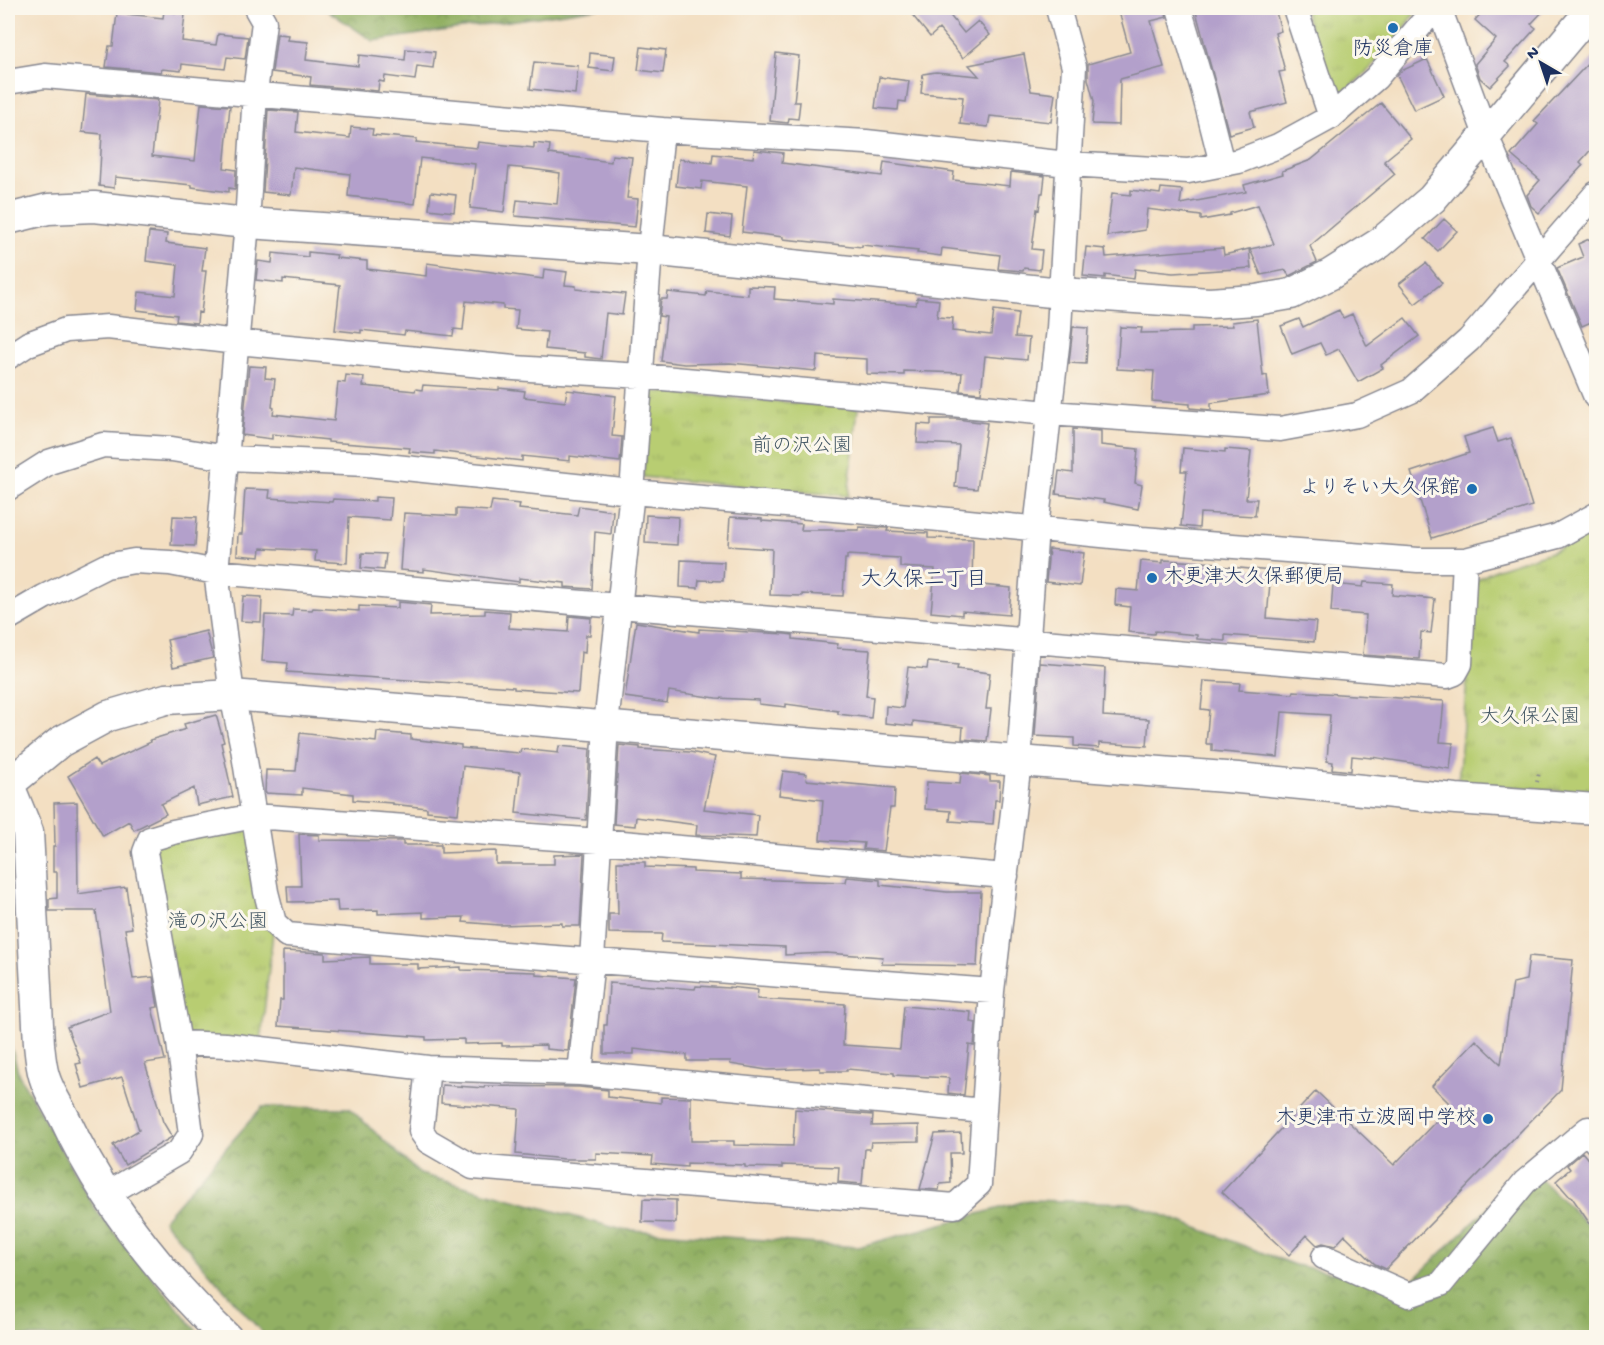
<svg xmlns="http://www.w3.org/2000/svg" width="1604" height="1345" font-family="'Gochi Hand','Klee One',sans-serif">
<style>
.forest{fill:url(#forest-crowns);stroke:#567061;stroke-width:1.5}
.park{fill:url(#park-tufts);stroke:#6a7e68;stroke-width:1.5}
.building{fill:#b3a0cb}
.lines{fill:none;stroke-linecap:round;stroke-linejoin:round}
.minor-casing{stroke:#878790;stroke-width:27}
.tertiary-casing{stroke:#878790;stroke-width:33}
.path{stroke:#878790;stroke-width:4;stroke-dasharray:1.5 4.5;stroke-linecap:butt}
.minor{stroke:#fff;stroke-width:24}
.tertiary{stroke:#fff;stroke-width:30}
.poi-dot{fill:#1f6fb2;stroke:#fbf7ec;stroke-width:2}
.labels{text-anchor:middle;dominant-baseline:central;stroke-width:6;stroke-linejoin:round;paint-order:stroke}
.poi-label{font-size:20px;fill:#1b2f5e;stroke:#fbf7ec;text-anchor:end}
.park-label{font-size:20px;fill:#425663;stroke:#fbf7ec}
.neighbourhood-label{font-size:21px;fill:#1b2f5e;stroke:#fbf7ec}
</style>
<defs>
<pattern id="forest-crowns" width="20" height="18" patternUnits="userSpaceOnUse" patternTransform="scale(1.5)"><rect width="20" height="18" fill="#92b064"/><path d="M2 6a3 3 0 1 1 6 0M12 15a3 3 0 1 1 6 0" fill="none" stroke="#769056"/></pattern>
<pattern id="park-tufts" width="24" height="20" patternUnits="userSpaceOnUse" patternTransform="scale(1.5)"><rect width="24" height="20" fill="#b8cd72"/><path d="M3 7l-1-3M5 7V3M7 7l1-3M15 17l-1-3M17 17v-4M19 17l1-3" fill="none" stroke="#9eb065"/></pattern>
</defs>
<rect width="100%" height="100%" fill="#fbf7ec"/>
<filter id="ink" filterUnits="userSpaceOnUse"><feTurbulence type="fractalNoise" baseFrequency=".0167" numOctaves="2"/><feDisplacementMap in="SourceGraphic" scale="12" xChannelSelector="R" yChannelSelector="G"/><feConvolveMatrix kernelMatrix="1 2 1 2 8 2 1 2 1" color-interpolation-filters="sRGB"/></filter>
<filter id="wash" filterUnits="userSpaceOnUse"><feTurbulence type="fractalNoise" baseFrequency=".008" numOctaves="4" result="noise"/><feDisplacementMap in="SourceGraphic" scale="24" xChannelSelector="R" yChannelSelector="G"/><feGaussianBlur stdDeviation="1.35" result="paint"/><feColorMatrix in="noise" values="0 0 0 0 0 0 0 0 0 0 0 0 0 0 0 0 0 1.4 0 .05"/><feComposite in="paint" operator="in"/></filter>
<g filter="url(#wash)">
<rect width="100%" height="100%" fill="#f3dfc2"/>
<path class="forest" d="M324,8H598L373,41Z
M8,1035L19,1075L97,1212L202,1337H8Z
M262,1107L349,1108L420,1174L619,1229L858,1247L1029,1200L1131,1203L1295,1265L1406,1287L1529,1168L1596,1233V1337H266L163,1220Z"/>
<path class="park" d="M1304,8H1417L1418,9L1400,35L1371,68L1340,96H1330Z
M651,391L858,408L848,496L643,477Z
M1596,530V794L1458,782L1476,580L1497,569L1551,552Z
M254,816L274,923L260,1049L179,1043L150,839Z"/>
<g id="blocks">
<path class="building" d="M924,8H944L964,33L978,21L990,35L963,58L939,29L930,37L913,16Z
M1118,8H1165L1167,17L1151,21L1164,67L1120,79L1119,125L1092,124L1094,101L1088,79V64L1130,52Z
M1195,8H1275L1281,31L1275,33L1285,71L1279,72L1287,102L1250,112L1254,127L1229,134Z
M1486,8H1546L1531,24L1536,28L1505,62L1510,66L1490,87L1480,78L1475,64L1496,39L1475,20Z
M164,11L185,14L182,41L216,45L218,34L248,37L245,59L227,57L225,69L182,64L181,71L162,69L161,72L106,67L109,46H113L117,13L163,18Z
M277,34L288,35L287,40L308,42L306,60L358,66L359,55L405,60L406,49L435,52L433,68L417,66L415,80L385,76L384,82L379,81L378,91L310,85L311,77L272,72Z
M641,47L666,50L663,73L638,70Z
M590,53L615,56L613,71L589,68Z
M776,53L799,56L794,102H800L798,119L789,118L788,123L770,121Z
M1024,54L1031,91L1055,94L1051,122L990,116L988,127L960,124L963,97L921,93L923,74L936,72L979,76L969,65Z
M1596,55V144L1580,162L1583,165L1539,213L1531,206L1527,195L1540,180L1511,155L1538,124L1534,121Z
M1427,59L1444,96L1414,110L1397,75L1401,71Z
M534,62L578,66L575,94L530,89Z
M879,77L909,81L906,102L899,101L898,110L875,108Z
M86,94L158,100L152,156L195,161L201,104L230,106L224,168L236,170L235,189L229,188V192L192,187V185L115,177L114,188L99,186L102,134L82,132Z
M1381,103L1411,139L1384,161L1395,174L1310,246L1317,262L1289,276L1286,270L1261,275L1250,249L1274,244L1258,205L1230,213V215L1201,220V216L1147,209L1145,230L1107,236L1112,193L1131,195V190L1160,194L1161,188L1182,190L1180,204L1246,192L1244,185L1283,174L1282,171L1311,160Z
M268,110L298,112L296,132L350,138L351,127L373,129L372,135L417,139L416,142L477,148L478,142L534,148V143L550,145L549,154L611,162L612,155L632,157L627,198L638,199L635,227L515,216L517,200L557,204L560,173L531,169L509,167L504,212L470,208L475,164L420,158L415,204L348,196L350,174L294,167L291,195L263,192Z
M754,150L783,153L782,163L882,176L884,162L954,172L953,180L1010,186L1011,172L1045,176L1043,193H1041L1039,210L1037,209L1032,249L1042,250L1040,270L1024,268L1023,271L998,269L1000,255L942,248L941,256L917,253L918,251L862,245V247L783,239V237L742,232L747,186L702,181L701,189L676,186L679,159L712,163L713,154L753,158Z
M431,192L456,195L454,212L429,209Z
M708,214L732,217L730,236L706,233Z
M1444,219L1457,231L1438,251L1425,239Z
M149,232L167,234L166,243L205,248L202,271H206L201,313L198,312L197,323L176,321L177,315L137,310L139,292L175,296L178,265L146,261Z
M1596,236V320L1582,326L1557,268L1583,257L1578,244Z
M1086,247L1105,249L1106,257L1223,248L1224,255L1249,249L1251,268L1173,273L1135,269L1134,279L1105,275V278L1083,276Z
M308,252L337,255L336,258L367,261V269L426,276L427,263L543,279L544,269L567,272L565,285L576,286V289L625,294L622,315L606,313L601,359L585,357V353L545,349L547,332L516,329L518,310L503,309V305L466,301L463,330L454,329L453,336L405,331L404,335L361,330V333L335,330L340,285L283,279V283L256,280L258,261L272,263L273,253L308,257Z
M1426,263L1442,283L1415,304L1399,284Z
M748,286L775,287L774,299L833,304V299L916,305L917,298L939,300L937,317L953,318L952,331L991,335L994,310L1018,313L1015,337L1029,338L1027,360L985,356L981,393L960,391L962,373L904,371V375L867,374V359L817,356L816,371L730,363L684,364L661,361L666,317L659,316L661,299H667L668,292L706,296L707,291L748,295Z
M1339,310L1343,318L1352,314L1367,346L1405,318L1419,336L1381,365L1383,368L1358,382L1339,349L1326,355L1320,343L1292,354L1281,326L1299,319L1303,327Z
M1257,319L1263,376L1267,375L1269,395L1211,403V410L1190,408V404L1152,401L1154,371L1117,369L1120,327L1142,328L1141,333L1192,332V327L1233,326L1232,322Z
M1073,327L1088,328L1086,364L1069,363Z
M249,366L266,367L265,378L275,379L272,407L274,408L273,414L334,421L338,382L345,383L346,375L364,377L363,386L415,391L416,389L422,390L423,385L499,390V388L525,391L524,397L565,402L567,390L616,396L612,436L622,437L620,462L570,456V461L522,456V461L435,451V454L409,452L410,448L328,442V440L272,434V439L242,435Z
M931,419H957L987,423L977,489L955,487L959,445L917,443L918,424L931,425Z
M1493,428L1498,442L1511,438L1532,506L1432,538L1411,472L1469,453L1464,437Z
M1073,429L1101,431V445L1138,449L1135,483L1142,485L1138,509L1103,502L1104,500L1056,494L1059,471L1073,473Z
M1183,448L1225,452V449L1251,451L1246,499H1257L1255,516L1200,513L1199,528L1181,526L1187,471H1181Z
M245,489L270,490L269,498L332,502L333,499L375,501V497L392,498L390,520L349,517L347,563L315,561L316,551L261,548L260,557L237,555L238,534H242Z
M492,501L520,504L519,509L577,515L579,506L613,511L611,534L595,532L592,589L565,587V583L519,578V582L424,569V572L400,570L404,513L456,516V509L490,511Z
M646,515L678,517L677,545L645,543Z
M173,516L197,517L195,546L171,545Z
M730,517L762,519V521L802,524L801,530H859V527L888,528L887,531L928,533V538L973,539L972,584L1011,588L1009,615L962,611V615L931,612L935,569L900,567V558L847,555V559H845L843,596L802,594V596L770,595L772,549L728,546Z
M1049,549L1084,553L1080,586L1046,582Z
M362,553L386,554L384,570L361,568Z
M681,560L724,562L723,581L699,580L698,588L680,587Z
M1163,560L1219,563V566L1271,571L1267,618L1316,622L1314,642L1225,635V641L1197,639V635L1155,631L1154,634L1128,632L1130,607L1115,605L1116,589L1138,591L1141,561L1163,563Z
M1364,582L1393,584L1392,595L1435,599L1431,633L1421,632L1419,659L1363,655L1366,615L1331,612L1333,584L1363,587Z
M243,596L262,597L261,622L241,621Z
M398,602L431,605L430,615L485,614V610L510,612L509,628L568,632L569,616L591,618L590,635H586L585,653L581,652L578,693L514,689V687L287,672L288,663L262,661L265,615L292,616L293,609L312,610L313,608L359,611V606L398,608Z
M636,622L699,632V629L785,634L793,635V639L838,644L837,648L870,650L866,696L873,697L871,718L838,714V711L786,704V707L759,704V700L716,698L669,691L667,703L625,697Z
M206,631L213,658L173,667L167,640Z
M928,662L958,665L957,669L990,673L986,709H991L987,741L962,739L963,727L913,721V726L885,723L886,706L903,708L908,667L927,669Z
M1040,663L1105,668L1103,716L1149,719L1147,746L1099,743V748L1074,746V738L1035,736Z
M1204,681L1240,683L1239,690L1293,694L1294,691L1444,701L1440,742L1453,743L1450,769L1372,757V758L1352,756L1351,771L1332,769L1333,762L1327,761L1330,715L1282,712L1278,757L1212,751V744H1206L1209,710L1201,709Z
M216,715L224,742L221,743L233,797L197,805L194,788L161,804L166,814L134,830L129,821L103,836L68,776L94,759L99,766L151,742L150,740L186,729L184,724Z
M377,732L411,735V739L461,745V748L520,753L521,749L558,753L559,746L590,749L586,820L516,813L520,772L463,766L458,814L427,811V808L392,804V803L353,800V794L302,788V795L265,793L266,770L296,771L300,733L376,742Z
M619,745L640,747V749L690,752L715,757L704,809L758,815L756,837L696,835L697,825L636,817L635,826L614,824Z
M783,771L807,774L806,780L895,788L894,808H890L884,851L863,849L864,843L820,840L823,800L779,795Z
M961,773L990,776V781H1000L999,800H995L993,824L950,821L951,811L925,809L927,782L960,784Z
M77,802L78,894L126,887L132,928L125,929L133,979L153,977L158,1007L152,1008L165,1060L145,1063L163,1122L172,1137L125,1165L113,1145L139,1130L122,1077L83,1088L76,1064L81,1063L67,1027L110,1011L96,911H49V899L57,898V872H53V846H55L54,803Z
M299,834L319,835V840L403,841V845H441V853L496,851V864H554V855L584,854L580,926H562V923L499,925L463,922L464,917L423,918V912L378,914V910L338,911L337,901L288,902L287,886H301Z
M617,862H645V867L693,869V872L741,874V879L846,882L847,877L880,880V885L947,892H981L977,966L882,964L883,957L826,953L785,955V947L661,942L662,934L609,933V914H618Z
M283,951L325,953V959L370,957V964H418V969L461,967V970L536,972V975L576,978L568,1051L546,1049V1045L502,1046V1043L464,1044V1039L426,1040V1037L278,1026L280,1000H283Z
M1529,956L1573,960L1561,1090L1386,1269L1375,1264L1345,1235L1335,1246L1323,1243L1317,1245L1307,1235L1289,1255L1222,1192L1316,1091L1394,1165L1440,1117L1438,1116L1450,1104L1432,1086L1476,1040L1501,1064L1513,983L1526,980Z
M609,983L695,989L696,986L729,988V987L758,990L757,999L845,1004L843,1045L900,1049L904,1006L971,1012L970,1022L976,1023L974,1046L969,1045L964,1095L948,1093L949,1078L894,1075V1073L847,1069V1071H820V1068L767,1070L730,1064L731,1061H687V1055L634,1049V1054H604V1025H607Z
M442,1085L484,1088L485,1086L579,1087L608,1090V1097L661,1103V1097L691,1098V1141H734V1145L793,1146L795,1109L873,1115L872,1126L919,1125V1141L871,1142L870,1149H865L862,1184L838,1182L839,1167L782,1165V1168L745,1167V1165L687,1163V1167L652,1164L653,1156L596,1153V1159H564L516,1154L519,1109L441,1103Z
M961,1133L962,1153H950L951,1183L940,1184L939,1190L920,1189L935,1134Z
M1582,1152L1596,1169V1233L1571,1196L1570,1197L1556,1181L1570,1169L1567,1165Z
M643,1199L676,1200V1223L642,1222Z"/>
</g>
</g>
<g filter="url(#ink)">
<use href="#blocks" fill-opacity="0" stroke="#878790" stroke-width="1.5"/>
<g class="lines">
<g class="minor-casing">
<path id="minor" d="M256,8L264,22L255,93L247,223L216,572L232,695L243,748L266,892L274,923L287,935L492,953L992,991
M1179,8L1203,89L1222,164
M1295,8L1331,117
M1439,8L1486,135L1596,397
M8,82L45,76L662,130L866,142L1068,164L1188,171L1239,161L1278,146L1331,117L1376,78L1435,8
M8,357L28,344L66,330L108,327L237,342L514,368L641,376L1049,413L1280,429L1357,415L1411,391L1469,340L1596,194
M8,488L49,462L103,445L172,449L227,458L367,464L632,492L858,511L1142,539L1418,560H1465L1558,536L1596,515
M8,618L44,597L106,566L134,561L170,563L216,572L1447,676L1455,673L1460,664L1465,560
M179,1043L226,1045L428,1068L580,1073L984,1111
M428,1068L421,1131L428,1141L473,1167L955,1206L979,1184L992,991L1019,761L1036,528L1059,329L1074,67L1058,8
M580,1073L592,960L606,725L632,492L650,250L662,130
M105,1195L179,1152L191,1134L179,1043L145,852L150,839L173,832L254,816L599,841L1006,876
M1324,1257L1409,1295L1441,1284L1525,1182L1588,1129L1596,1142"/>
</g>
<g class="tertiary-casing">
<path id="tertiary" d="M8,219L48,209L94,207L247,223L650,250L1061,293L1209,303L1256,300L1291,294L1331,274L1380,243L1432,199L1593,8
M8,783L28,832L39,1044C40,1054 41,1066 44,1076C48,1090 57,1104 64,1117C103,1201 160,1274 227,1338
M9,784L60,742L108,716L166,699L232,695L1019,761L1238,778L1456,799L1596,809"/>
</g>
<path class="path" d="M1537,782L1539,772"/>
<use href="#minor" class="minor"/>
<use href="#tertiary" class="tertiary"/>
</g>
</g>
<g class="poi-dot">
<circle cx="1393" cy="28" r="6"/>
<circle cx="1472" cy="489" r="6"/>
<circle cx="1152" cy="578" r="6"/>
<circle cx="1488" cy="1119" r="6"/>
</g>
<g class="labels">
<g class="poi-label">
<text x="1393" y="50" text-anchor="middle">防災倉庫</text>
<text x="1460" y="489">よりそい大久保館</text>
<text x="1164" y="578" text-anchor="start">木更津大久保郵便局</text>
<text x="1476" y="1119">木更津市立波岡中学校</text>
</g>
<g class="park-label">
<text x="802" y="447">前の沢公園</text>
<text x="1530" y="718">大久保公園</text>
<text x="218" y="923">滝の沢公園</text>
</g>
<g class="neighbourhood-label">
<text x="924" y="581">大久保二丁目</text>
</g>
</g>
<rect width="1604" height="1345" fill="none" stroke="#fbf7ec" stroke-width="30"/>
<g transform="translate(1541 63) rotate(321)" stroke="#fbf7ec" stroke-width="4.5" paint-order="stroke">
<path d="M0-4.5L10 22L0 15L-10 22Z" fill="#1b2f5e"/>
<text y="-9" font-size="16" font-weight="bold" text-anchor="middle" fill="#1b2f5e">N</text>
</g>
</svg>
